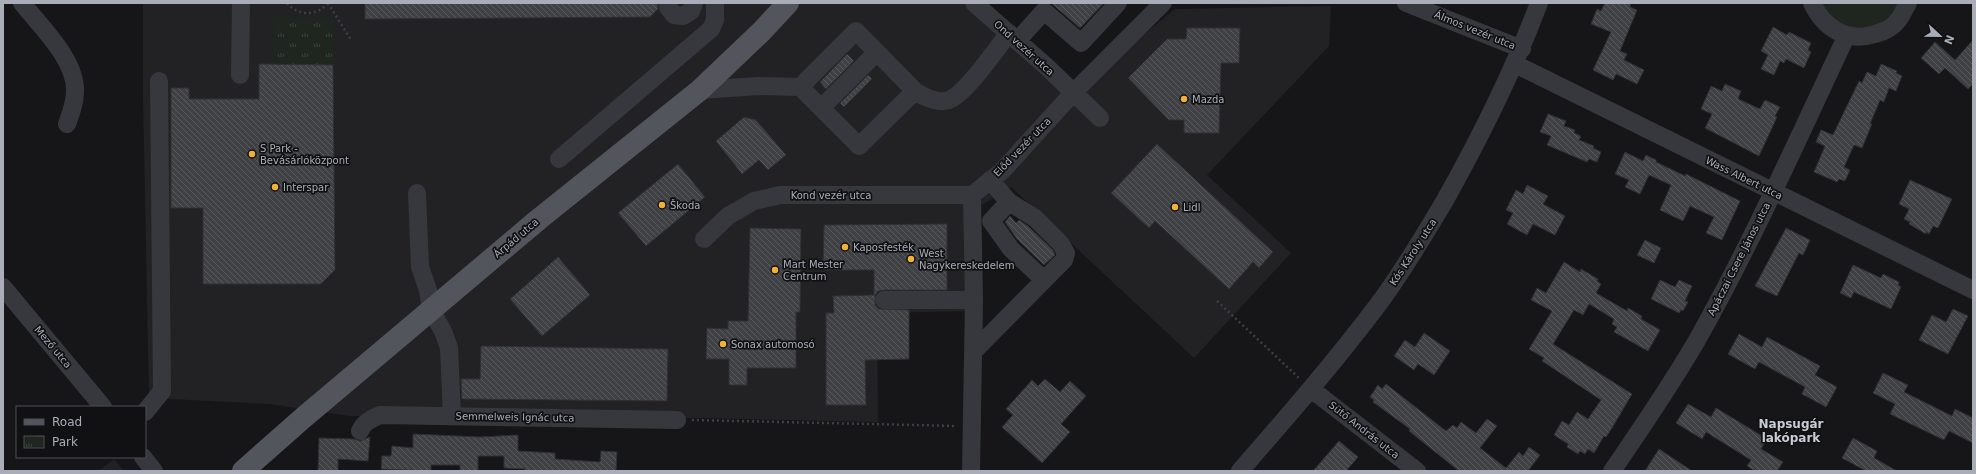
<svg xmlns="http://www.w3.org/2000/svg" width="1976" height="474" font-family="'DejaVu Sans',sans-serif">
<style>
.built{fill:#222225}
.green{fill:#1e261f}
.park{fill:url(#park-tufts)}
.building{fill:url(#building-back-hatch);stroke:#303034}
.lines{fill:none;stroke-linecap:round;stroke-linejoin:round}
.path{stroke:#3d3f44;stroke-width:2.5;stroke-dasharray:2 3;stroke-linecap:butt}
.minor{stroke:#37383d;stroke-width:18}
.major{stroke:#53555c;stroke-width:22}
.poi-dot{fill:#f2b134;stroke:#111113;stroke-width:1.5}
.labels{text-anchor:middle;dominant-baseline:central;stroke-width:3.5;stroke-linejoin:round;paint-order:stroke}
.street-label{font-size:10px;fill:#a8adb8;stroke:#111113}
.poi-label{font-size:10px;fill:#a8adb8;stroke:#111113;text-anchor:start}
.quarter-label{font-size:12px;font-weight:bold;fill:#c9ccd4;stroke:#111113}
</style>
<defs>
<pattern id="park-tufts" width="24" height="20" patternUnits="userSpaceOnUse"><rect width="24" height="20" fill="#1e261f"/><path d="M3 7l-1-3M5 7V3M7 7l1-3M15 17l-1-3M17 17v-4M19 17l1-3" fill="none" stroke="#3c433d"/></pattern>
<pattern id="building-back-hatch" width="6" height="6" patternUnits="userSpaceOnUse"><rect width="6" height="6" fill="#404145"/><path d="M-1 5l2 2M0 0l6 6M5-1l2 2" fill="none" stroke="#595a5e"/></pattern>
</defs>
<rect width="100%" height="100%" fill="#161618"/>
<path class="built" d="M143,3H973L1073,93L1175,9L1331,6L1329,46L1207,175L1291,253L1194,358L1011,187L972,211L974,311L877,313L878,422L700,418L349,416L270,404L149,398L143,98Z
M114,459L124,471H90L101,469Z"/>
<path class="green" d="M1821,3H1899C1888,25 1855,41 1834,20C1829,15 1825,9 1821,3Z"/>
<path class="park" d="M274,17L333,19V65L273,64Z"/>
<path class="building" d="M365,3H658V9L650,17L365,19Z
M1051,3H1104L1080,28Z
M1605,3H1631L1630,7L1637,10L1620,51L1627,54L1624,60L1644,70L1637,84L1616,74L1613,80L1593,70L1611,32L1591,24L1597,9L1601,11Z
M1773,27L1787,35L1789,32L1811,43L1808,50L1811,52L1804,68L1786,59L1784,63L1780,61L1774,75L1761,69L1768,55L1761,51Z
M1187,28H1240L1239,63H1221L1219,133H1184V120H1169L1128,78L1167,39H1186Z
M1973,40V84L1968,89L1945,68L1939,74L1921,58L1935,42L1955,60Z
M847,54L854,61L826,89L820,82Z
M259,64L333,65L335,270L321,284H203V208H171V88H189V99H259Z
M1881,64L1897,71L1896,73L1902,76L1896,91L1889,88L1884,102L1880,100L1870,124H1872L1862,148L1854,145L1844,167L1850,170L1845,181L1839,179L1837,182L1814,172L1825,146L1816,142L1821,130L1833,135L1859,81L1862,83L1867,72L1876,76Z
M868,75L872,79L844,107L840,103Z
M1725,84L1741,91L1738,99L1760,109L1765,100L1780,107L1775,116L1777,117L1759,156L1705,128L1712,114L1701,109L1711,86L1722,91Z
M1548,114L1566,121L1564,126L1575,130L1574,133L1581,136L1579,140L1594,146L1593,148L1601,152L1597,162L1589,159L1587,162L1547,145L1551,136L1540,132Z
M744,117L756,120L786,155L768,170L759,160L742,174L716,141Z
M1157,144L1273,252L1259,268L1253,262L1229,289L1155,221L1149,228L1111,193Z
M1625,152L1643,161L1646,155L1656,160V162L1685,176L1686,174L1740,201L1722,240L1706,233L1714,217L1690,206L1683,221L1660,210L1671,185L1649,175L1640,194L1625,187L1629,180L1615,174Z
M678,164L705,197L646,246L618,213Z
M1910,180L1952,199L1938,228L1933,226L1929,234L1926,232V234L1909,224L1910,222L1904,219L1909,209L1899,204Z
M1527,185L1548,196L1543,204L1565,216L1555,235L1533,224L1527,235L1507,224L1513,213L1506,210L1516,190L1523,194Z
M1010,216L1016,223L1019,220L1028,226L1053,250L1055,255L1044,265L1017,239L1005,222Z
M947,224V290H884L878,291L875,295V305L879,309L909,310V359L865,360L866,405H826V313H834L833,296L874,295V270H823L824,225Z
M750,228L801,229L800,312H796V368H747V385H729V359H706L707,328L728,329V321H748Z
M1786,228L1810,240L1803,255L1799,253L1777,296L1755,286Z
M1645,240L1661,248L1654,263L1637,255Z
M558,257L590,295L542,336L510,299Z
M1564,262L1580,272L1581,269L1598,279L1597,281L1601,284L1596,293L1627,311L1628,308L1642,316L1641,319L1660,330L1648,351L1614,332L1617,327L1612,324L1614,319L1589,304L1583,315L1574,310L1553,344L1632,394L1612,428L1606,437L1604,436L1594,453L1588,449L1585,454L1580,451L1578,454L1567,447L1568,444L1554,435L1562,421L1569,425L1577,412L1588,419L1601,400L1542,361L1544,358L1529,349L1552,311L1531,300L1537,288L1546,293Z
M1853,265L1881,278L1883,274L1899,282L1898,285L1901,287L1891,309L1854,292L1851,298L1840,293Z
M1660,280L1675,287L1679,280L1692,286L1685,301L1688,302L1683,311L1681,310L1679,313L1651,299Z
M1953,309L1968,316L1948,354L1919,340L1932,315L1946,322Z
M1424,333L1450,351L1434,375L1418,364L1414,370L1394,356L1405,340L1415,347Z
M1739,334L1762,347L1767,337L1820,366L1815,375L1837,387L1826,407L1802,394L1805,387L1759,362L1755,369L1728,354Z
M481,346L668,349L667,401L462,399L461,379H480Z
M1883,373L1908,385L1904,392L1952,416L1955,409L1973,418V443L1949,431L1944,440L1890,414L1895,404L1873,393Z
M1045,379L1060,392L1070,381L1086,396L1061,424L1070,432L1042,463L1002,427L1013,415L1006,409L1032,380L1038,386Z
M1386,384L1446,431L1453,425L1457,428L1461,422L1476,433L1487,419L1497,426L1480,448L1506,468L1519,452L1523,456L1529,447L1540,455L1528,471H1459L1409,431L1410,429L1373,402L1374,400L1370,397L1378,385L1382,389Z
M1688,404L1711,417L1716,408L1767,439L1761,449L1783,462L1777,471H1755L1747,466L1751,460L1706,432L1702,439L1676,423Z
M413,434L480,437L518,435V451L555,453V459L600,462L601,451L617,452L616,471H525V469L504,468V456H478V471H460V465H431V471L381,469L382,456H391L392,446L413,448Z
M370,437L368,461L338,459V471H318L319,438L353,439L360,441Z
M1853,438L1877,451L1874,458L1897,471H1866L1842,458Z
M1339,441L1358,457L1346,471H1313Z
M1659,449L1692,471H1645Z"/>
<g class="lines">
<path class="path" d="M287,3C299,17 317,16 328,3
M328,3L351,40
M1217,301L1300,379
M692,420L957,426"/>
<path class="minor" d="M22,3C41,27 76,60 75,91C75,103 71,113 67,124
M668,3V7L674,15L683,16L691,11L694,3
M974,3L1047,67L1100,118
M1406,3L1522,49
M1812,3C1824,28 1847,43 1875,34C1884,32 1893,27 1899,19C1902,15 1905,8 1908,3
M1017,41L1044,11L1081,43L1118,3
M1515,64L1973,290
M240,75L241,3
M700,90L758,86L800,87
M915,91L859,146L800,87L856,31L915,91C924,97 937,104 949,100C966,94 996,49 1009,33
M821,108L877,52
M559,159L711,29L715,20V3
M417,193L420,267L428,290L431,310L443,331L449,348L452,416
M972,195L1002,171L1073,93L1163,3
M1009,202L991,221L1011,249L1044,280
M704,239L728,216L754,201L780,195H972
M3,287L103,407
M884,300H974
M973,352L1064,260L1066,253L1061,244L1035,218L1009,202L990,180
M1311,389L1417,471
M145,412L162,391L159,81
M360,431C364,422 371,419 380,415L677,420
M143,457L154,471
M971,471L974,300L972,195
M1240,471C1287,417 1334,363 1377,306C1402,273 1423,237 1444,202C1480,138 1513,72 1539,3
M1612,471C1641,429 1670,386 1696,342C1752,243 1798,138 1847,35"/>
<path class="major" d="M243,471L303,418L539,219L700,90L761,32L788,3"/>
</g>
<g class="poi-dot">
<circle cx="1184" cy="99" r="4"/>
<circle cx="252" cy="154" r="4"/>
<circle cx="275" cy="187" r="4"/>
<circle cx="662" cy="205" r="4"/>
<circle cx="1175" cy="207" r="4"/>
<circle cx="845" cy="247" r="4"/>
<circle cx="911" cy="259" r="4"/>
<circle cx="775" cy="270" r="4"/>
<circle cx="723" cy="344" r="4"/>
</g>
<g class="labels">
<g class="street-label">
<text transform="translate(1475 30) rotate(22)">Álmos vezér utca</text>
<text transform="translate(1024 48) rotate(42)">Ond vezér utca</text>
<text transform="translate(1022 147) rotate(-46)">Előd vezér utca</text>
<text transform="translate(1744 178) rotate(26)">Wass Albert utca</text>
<text x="831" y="195">Kond vezér utca</text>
<text transform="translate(516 238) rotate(-40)">Árpád utca</text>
<text transform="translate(1413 252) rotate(-57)">Kós Károly utca</text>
<text transform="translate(1739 259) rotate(-63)">Apáczai Csere János utca</text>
<text transform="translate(53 347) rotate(50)">Mező utca</text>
<text transform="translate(515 417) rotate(1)">Semmelweis Ignác utca</text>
<text transform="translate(1364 430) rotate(38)">Sütő András utca</text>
</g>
<g class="poi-label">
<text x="1192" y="99">Mazda</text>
<text x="260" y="148">S Park -<tspan x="260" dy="12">Bevásárlóközpont</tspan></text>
<text x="283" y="187">Interspar</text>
<text x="670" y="205">Škoda</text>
<text x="1183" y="207">Lidl</text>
<text x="853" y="247">Kaposfesték</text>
<text x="919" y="253">West<tspan x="919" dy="12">Nagykereskedelem</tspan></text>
<text x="783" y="264">Mart Mester<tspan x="783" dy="12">Centrum</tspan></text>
<text x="731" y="344">Sonax automosó</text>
</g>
<g class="quarter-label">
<text x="1791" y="424">Napsugár<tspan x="1791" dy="14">lakópark</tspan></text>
</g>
</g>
<rect width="1976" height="474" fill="none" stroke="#a8adb8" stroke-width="8"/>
<rect x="16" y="406" width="130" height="52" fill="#111113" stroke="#4d4f55"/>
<rect x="24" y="419" width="20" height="6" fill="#53555c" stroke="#4d4f55"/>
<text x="52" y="426" font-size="12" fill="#a8adb8">Road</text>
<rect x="24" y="436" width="20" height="12" fill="url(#park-tufts)" stroke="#4d4f55"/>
<text x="52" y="446" font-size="12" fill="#a8adb8">Park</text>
<g transform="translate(1940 36) rotate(112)" stroke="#111113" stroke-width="3" paint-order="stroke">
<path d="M0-3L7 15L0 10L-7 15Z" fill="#a8adb8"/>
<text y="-6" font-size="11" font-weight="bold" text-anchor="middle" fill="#a8adb8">N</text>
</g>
</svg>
